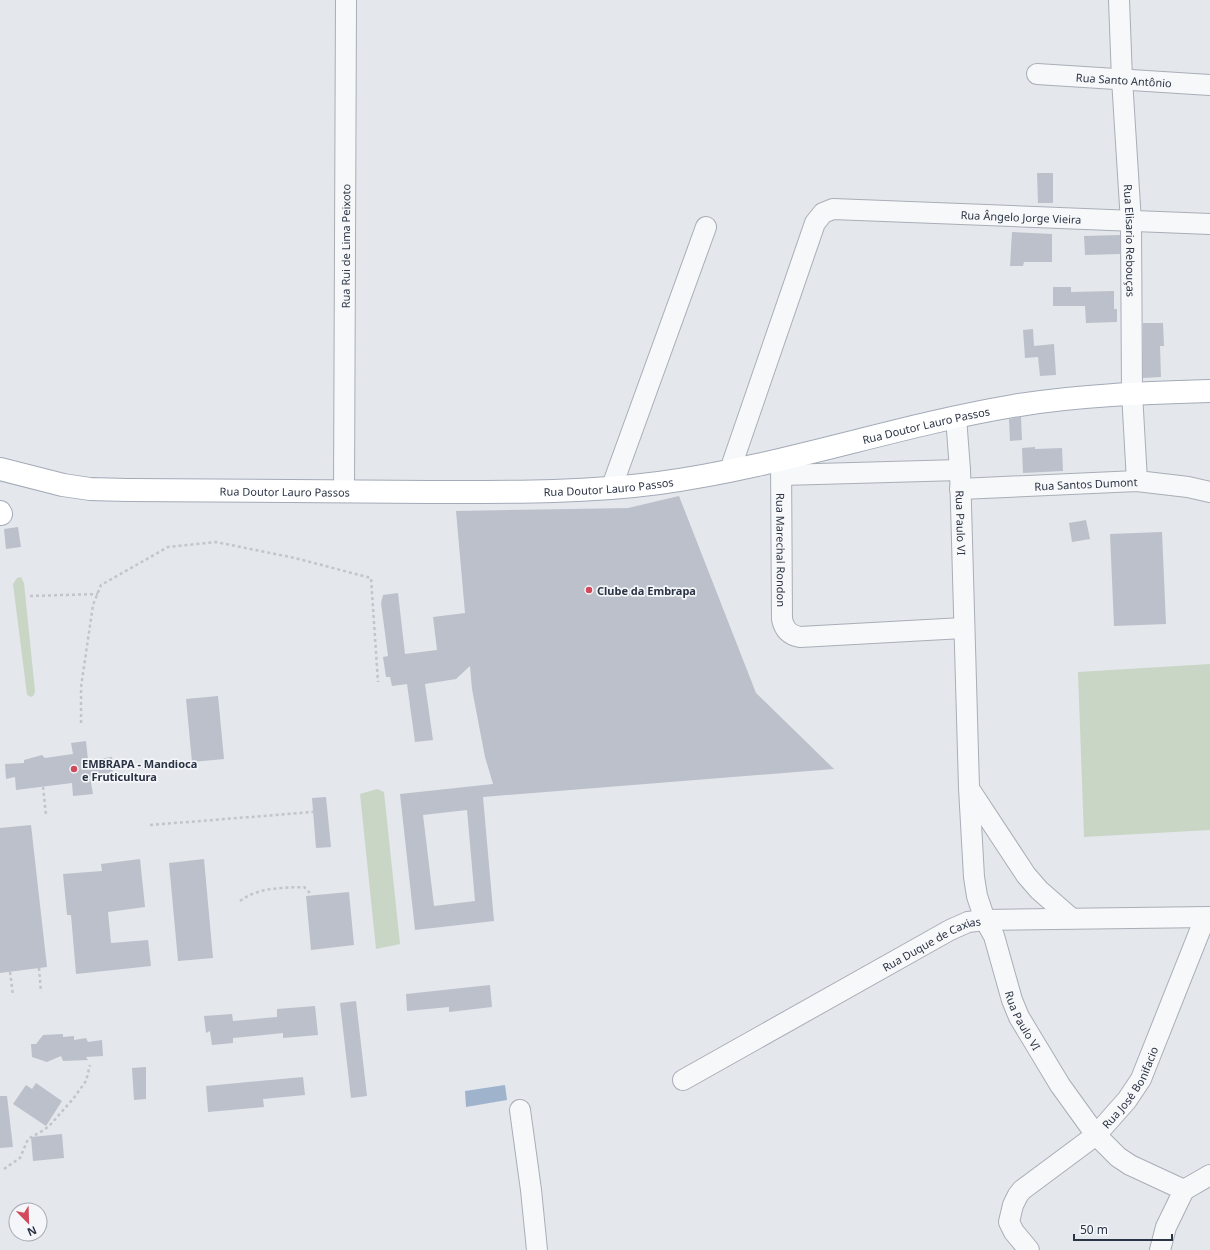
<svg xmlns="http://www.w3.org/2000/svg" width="1210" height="1250" font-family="'Noto Sans',sans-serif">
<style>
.green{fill:#c9d6c5}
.water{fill:#9fb4cc}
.building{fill:#bbc0ca;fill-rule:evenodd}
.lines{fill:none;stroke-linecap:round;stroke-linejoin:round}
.minor-casing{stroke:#a9aeb7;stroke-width:22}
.major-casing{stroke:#a3abb8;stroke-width:24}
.path{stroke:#c2c5cb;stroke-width:2.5;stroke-dasharray:3 3;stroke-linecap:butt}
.minor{stroke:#f7f8fa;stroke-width:20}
.major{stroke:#fff;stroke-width:22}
.poi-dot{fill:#d1495b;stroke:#f4f6f9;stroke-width:1.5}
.labels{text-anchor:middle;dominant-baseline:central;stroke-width:3.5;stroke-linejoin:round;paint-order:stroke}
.street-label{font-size:11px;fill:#2b3445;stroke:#f4f6f9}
.poi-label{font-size:11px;font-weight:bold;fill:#2b3445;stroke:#f4f6f9;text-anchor:start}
</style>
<rect width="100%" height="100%" fill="#e4e7ec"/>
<path class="green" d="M21,577L24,583L35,691L34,695L31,697L27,695L13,584L17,578Z
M1210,664V830L1084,837L1078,672Z
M377,789L384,792L400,944L376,949L360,794Z"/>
<path class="water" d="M505,1085L507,1100L466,1107L465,1091Z"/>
<path class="building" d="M1037,173H1053V203H1038Z
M1012,232L1052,234V262H1024L1023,266H1010Z
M1120,235V254L1085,255L1084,236Z
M1053,287H1071V292L1114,291V309H1117V322L1086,323L1085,306H1053Z
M1143,323H1163L1164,346H1160L1161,377L1143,378Z
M1033,329L1034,346L1054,344L1056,375L1040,376L1038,357L1025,358L1023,330Z
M1021,417L1022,440L1010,441L1009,419Z
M1035,447V449L1062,448L1063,471L1023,473L1022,448Z
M679,496L756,693L834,769L483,797L494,921L415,930L400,794L493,784L485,757L472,689L470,666L456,679L425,684L433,740L415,742L407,684L392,686L390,677H386L383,657L388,656L381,603L383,595L398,593L405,654L437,650L433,617L465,613L456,511L628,508ZM467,810L475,901L434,906L423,815Z
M1086,520L1090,539L1072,542L1069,523Z
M18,527L21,547L6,549L4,529Z
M1162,532L1166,624L1114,626L1110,534Z
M218,696L224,759L192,762L186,699Z
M86,741L88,760L112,757L113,774L90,777L93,794L73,796L72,783L16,790L15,777L6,779L5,764L24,763V760L42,755L45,758L73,754L71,743Z
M326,797L331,847L316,848L312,798Z
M31,825L47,967L0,973V828Z
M140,859L145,907L108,912L111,943L148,940L151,966L76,974L71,915H67L63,874L102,871L101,864Z
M204,859L213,958L178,961L169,863Z
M349,892L354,945L311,950L306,896Z
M490,985L492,1007L449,1012V1007L407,1011L406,994Z
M356,1001L367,1096L351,1098L340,1003Z
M315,1006L318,1035L283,1038V1033L233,1038V1043L212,1045L210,1031L206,1033L204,1016L232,1014L233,1021L277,1017V1009Z
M63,1034V1037L74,1036V1040L86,1038L88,1042L102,1040L103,1056L86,1057L88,1060L63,1061L61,1056L47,1062L32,1057L31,1044H36L43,1035Z
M146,1067V1099L134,1100L132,1068Z
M303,1077L305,1095L263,1099L264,1107L208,1112L206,1086Z
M36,1083L62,1101L46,1126L13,1104L26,1085L32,1089Z
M0,1096H7L13,1147L0,1148Z
M62,1134L64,1158L33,1161L31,1137Z"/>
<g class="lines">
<g class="minor-casing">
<g id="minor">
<path id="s1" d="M1119,0L1122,79L1131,222L1132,393L1137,481"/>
<path id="s2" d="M1037,74L1210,85"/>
<path id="s3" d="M956,417L960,470L969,788L974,877L977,896L985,920L994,936L1012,1000L1019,1017L1060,1085L1096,1135L1118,1157L1130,1165L1184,1190"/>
<path id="s4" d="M781,460L782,619C784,629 789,635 800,637L963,628"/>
<path id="s5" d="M730,470L815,223L823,213L833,209L1210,224"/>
<path d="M782,475L960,470"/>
<path d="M611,489L706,227"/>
<path id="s6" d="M960,489L1137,481L1188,487L1210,492"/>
<path id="s7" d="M344,492L346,0"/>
<path d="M970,790L1026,875L1039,890L1071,918"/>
<path id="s8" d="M683,1080L950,930L968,922L985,920L1210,917"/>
<path d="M520,1110L531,1190L537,1250"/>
<path d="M1184,1190L1210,1175"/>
<path id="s9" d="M1029,1250L1014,1232L1009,1222L1013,1205L1018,1195L1022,1190L1096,1135L1127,1100L1141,1079L1205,918"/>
<path d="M1160,1250L1166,1227L1184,1190"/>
</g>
</g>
<g class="major-casing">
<g id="major">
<path id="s10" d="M0,469L63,485L90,489L127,490C228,490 329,492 429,492C506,492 583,493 659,483C779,467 894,426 1013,406C1078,395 1144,393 1210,391"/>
<path d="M0,512L1,514"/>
</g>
</g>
<path class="path" d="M30,596L98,594
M81,723V687L93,605L101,585L168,547L216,542L295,558L371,578L378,682
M43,787L46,815
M150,825L313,812
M240,901C259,887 281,888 304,887L312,895
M39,968L41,992
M10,972L13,995
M4,1169L20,1158L28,1139L44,1130L51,1124L73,1099L86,1081L90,1065"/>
<use href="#minor" class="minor"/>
<use href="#major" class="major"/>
</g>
<g class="poi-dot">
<circle cx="589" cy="590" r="4"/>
<circle cx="74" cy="769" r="4"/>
</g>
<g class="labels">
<g class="street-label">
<text stroke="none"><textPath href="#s2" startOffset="87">Rua Santo Antônio</textPath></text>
<text stroke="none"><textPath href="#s5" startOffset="473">Rua Ângelo Jorge Vieira</textPath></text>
<text stroke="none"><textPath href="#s1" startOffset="241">Rua Elisario Rebouças</textPath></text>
<text stroke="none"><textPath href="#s7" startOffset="246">Rua Rui de Lima Peixoto</textPath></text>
<text stroke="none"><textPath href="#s10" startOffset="935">Rua Doutor Lauro Passos</textPath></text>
<text stroke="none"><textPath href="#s6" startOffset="126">Rua Santos Dumont</textPath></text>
<text stroke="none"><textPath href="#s10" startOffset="611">Rua Doutor Lauro Passos</textPath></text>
<text stroke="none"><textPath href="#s10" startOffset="287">Rua Doutor Lauro Passos</textPath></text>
<text stroke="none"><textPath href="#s3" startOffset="106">Rua Paulo VI</textPath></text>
<text stroke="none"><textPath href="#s4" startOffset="90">Rua Marechal Rondon</textPath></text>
<text stroke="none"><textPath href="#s8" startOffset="284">Rua Duque de Caxias</textPath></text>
<text stroke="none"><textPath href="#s3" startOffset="613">Rua Paulo VI</textPath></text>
<text stroke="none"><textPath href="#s9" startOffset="221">Rua José Bonifacio</textPath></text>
</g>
<g class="poi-label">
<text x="597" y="590">Clube da Embrapa</text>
<text x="82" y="763">EMBRAPA - Mandioca<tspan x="82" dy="13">e Fruticultura</tspan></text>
</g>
</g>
<g transform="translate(28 1222) rotate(157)"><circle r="19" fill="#f4f6f9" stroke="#a4a8b1"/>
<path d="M0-3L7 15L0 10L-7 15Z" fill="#d1495b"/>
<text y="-6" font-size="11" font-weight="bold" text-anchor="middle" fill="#2b3445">N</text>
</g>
<path d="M1074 1234v6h98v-6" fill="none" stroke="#2b3445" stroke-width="2"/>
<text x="1080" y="1234" font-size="12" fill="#2b3445" stroke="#f4f6f9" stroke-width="3" paint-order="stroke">50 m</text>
</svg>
